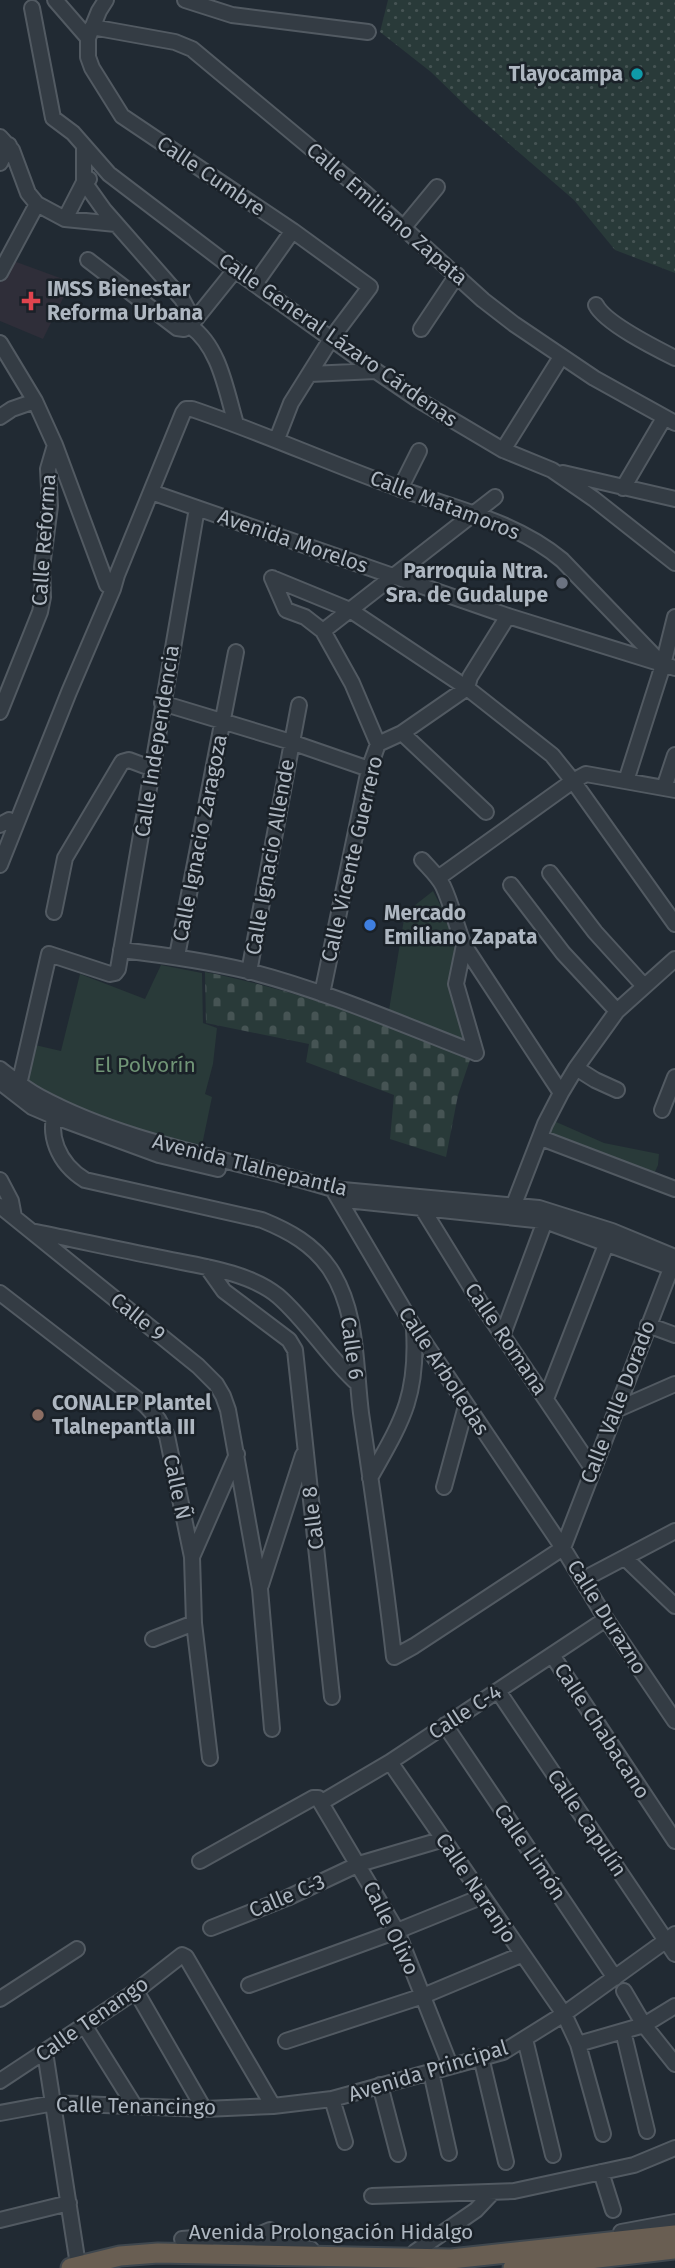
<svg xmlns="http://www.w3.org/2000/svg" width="675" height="2268" font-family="'Fira Sans',sans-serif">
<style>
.medical{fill:#2f2e39}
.grass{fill:url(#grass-dots)}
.cemetery{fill:url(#cemetery-stones)}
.park{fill:#293a39}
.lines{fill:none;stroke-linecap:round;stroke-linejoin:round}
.minor-casing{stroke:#525a62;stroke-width:18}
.highway-casing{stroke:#3f474e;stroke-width:23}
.minor{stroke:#343c44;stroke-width:14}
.highway{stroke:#695e52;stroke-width:19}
.culture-dot{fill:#0f9aa8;stroke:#1a2128;stroke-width:2.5}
.health-dot{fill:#e0444e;stroke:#1a2128;stroke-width:2.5}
.worship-dot{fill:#6b7280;stroke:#1a2128;stroke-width:2.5}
.shop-dot{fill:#3f7fe0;stroke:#1a2128;stroke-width:2.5}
.education-dot{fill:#8d6e63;stroke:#1a2128;stroke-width:2.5}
.labels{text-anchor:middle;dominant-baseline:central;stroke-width:5;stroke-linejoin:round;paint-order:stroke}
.poi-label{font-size:21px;font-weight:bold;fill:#aeb7c1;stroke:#1a2128;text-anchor:start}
.street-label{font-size:21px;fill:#aeb7c1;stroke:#1a2128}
.park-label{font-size:21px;fill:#709476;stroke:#1a2128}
</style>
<defs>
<pattern id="grass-dots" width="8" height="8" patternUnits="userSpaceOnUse" patternTransform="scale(1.75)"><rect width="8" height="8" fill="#293a39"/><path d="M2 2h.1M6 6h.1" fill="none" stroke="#465454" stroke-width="1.8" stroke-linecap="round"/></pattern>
<pattern id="cemetery-stones" width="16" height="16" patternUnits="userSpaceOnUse" patternTransform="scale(1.75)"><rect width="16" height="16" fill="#293a39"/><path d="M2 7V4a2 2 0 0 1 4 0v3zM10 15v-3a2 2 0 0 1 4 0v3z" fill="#465454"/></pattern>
</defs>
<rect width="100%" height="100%" fill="#212a33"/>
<path class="medical" d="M11,260L71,282L43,339L0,321V279Z"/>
<path class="grass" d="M388,0H675V273L615,250L574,200L470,110L431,72L380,32Z"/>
<path class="cemetery" d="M205,972C297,990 384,1023 471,1057L458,1095L446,1157L390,1139L394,1095L306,1062L309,1044L206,1023Z"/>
<path class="park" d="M433,891L461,945L454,986L471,1049L388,1016L405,913Z
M161,965L202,973L203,1023L217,1028L213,1064L205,1094L212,1097L201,1150L93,1117L21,1086L35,1045L61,1051L80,974L145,999Z
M554,1121L604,1143L659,1154L658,1165L651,1181L546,1136Z"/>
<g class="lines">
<g class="minor-casing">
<path id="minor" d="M55,0L88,38
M106,0L99,11L88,38V57L92,68L122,116L293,231L370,287L331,339L291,403L277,439
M185,0L232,15L368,32
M32,8L53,118L73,133L109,174L235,270L376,371L417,399L503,450L552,470L594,499L675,563
M92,27L175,42L192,49L365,193L483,300L514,324L594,378L675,423
M0,137L12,150L28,193L37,204L65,219L116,224
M84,147V182L104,210L182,299L189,312L190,326C220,347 226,391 236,424
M0,163L9,145
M65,219L84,182L89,179
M404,227L437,187
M88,260L177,328L184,329L190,326L235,270
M0,273L37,204
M255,284L289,236
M596,305C605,323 655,348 675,358
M421,329L457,275
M0,343L35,401L55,445L107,585
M310,374L376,371
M0,417L12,409L35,401
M503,450L561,357
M563,473L675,499
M623,488L664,418
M400,489L419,451
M151,492L508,616L675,668
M272,578L350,610L467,688L552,755L573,781L675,924
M272,578L286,610L305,617L323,631L352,683L378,744
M323,631L495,497
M162,703L291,742L369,769
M0,712L40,612L43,597L42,567L50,506L48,469L55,445
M402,733L486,812
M626,781L663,665L675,617
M664,788L675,755
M0,825L9,820
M422,860C429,868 438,876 443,886C452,905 456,926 464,945L561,1093
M0,865L69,692L113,589L117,575L183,413L186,409H192C263,433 331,464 401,489C456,509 517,522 562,560L663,665
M550,873L595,932L644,986
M438,878L573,781L586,774L675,790
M511,885L563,953L617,1011
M54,912L65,858L122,762L129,760L153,769
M464,945L456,984L476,1053
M121,950C164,955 206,961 248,971C326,991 401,1024 476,1053
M177,956L236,652
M249,972L299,705
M322,994L369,769L378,744L402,733L467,688L470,677L508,616
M576,1068L595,1080L617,1090
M0,1069C13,1079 25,1089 40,1097C131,1146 235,1159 332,1189L539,1208L612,1231L675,1257
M0,1082L32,1107L53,1116L159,1155L218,1169
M18,1089L49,954L110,974L115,973L118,969L197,508
M58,1106C45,1134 59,1164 85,1180L262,1220C289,1231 313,1244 330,1269C358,1311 355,1365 361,1413C373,1495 385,1576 394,1657L414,1646L563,1548
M662,1110L675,1077
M541,1138L675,1189
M0,1180L11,1201L14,1217
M335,1193L414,1327L563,1548L606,1619L675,1721
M346,1200L545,1221L675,1269
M0,1206L198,1366L216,1384L223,1396L228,1410L260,1589L272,1729
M422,1208L480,1302L592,1468
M511,1212L545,1124L561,1093L576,1068L617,1011L675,959
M36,1232C76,1240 116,1249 157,1257C194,1265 248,1271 278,1296C308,1322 328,1357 357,1383
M207,1267L224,1291L289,1340L295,1350L332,1697
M0,1293L145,1405L158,1419L167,1436L192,1557L194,1623L210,1758
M648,1325L675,1335
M503,1334L545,1221
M546,1399L609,1237
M618,1409L675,1384
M370,1478C402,1421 418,1397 414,1329
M444,1487L466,1406
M563,1548L675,1258
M192,1557L237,1454
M625,1558L675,1606
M582,1580L675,1531
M261,1585L303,1455
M153,1639L194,1623
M552,1655L675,1841
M498,1691L675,1954
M445,1725L615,1978
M390,1762L564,2014L578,2044L603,2134
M322,1802L390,1762L606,1619
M200,1861L313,1798H318L397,1931L450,2065
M211,1928L287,1898L359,1864L444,1839
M249,1985L397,1931L481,1897
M136,1991L204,2109
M624,1991L644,2025L675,2064
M0,1999L77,1949
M84,2025L134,2105
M623,2031L647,2131
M525,2039L553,2155
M286,2041L423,1996L521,1955
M578,2044L644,2025L675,2006
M45,2052L78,2265
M481,2057L506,2162
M431,2072L449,2153
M0,2081L136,1991L182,1955L186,1957L273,2106
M380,2085L398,2154
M332,2099L345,2142
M0,2113L54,2103L204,2109L273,2106L332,2099L503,2052L564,2014L675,1934
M601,2172L613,2210
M372,2196L514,2191L634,2165L675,2148
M0,2220L69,2203
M621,2232L675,2222
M251,2238L311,2249
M208,2249L200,2245L186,2243L182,2239L206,2237L251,2238L270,2230
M415,2252L476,2210L492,2193"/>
</g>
<g class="highway-casing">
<path id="highway" d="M71,2268L120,2256L158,2253L451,2259L675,2235
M513,2268L675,2249"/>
</g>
<use href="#minor" class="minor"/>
<use href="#highway" class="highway"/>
</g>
<circle class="culture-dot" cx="637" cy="74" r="7"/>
<path class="health-dot" d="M27.5 290.5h7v7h7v7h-7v7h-7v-7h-7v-7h7z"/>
<circle class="worship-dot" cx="562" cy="583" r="7"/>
<circle class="shop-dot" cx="370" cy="925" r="7"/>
<circle class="education-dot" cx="38" cy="1415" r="7"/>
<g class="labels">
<g class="poi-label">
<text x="623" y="74" text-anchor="end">Tlayocampa</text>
<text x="47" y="289">IMSS Bienestar<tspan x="47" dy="24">Reforma Urbana</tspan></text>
<text x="548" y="571" text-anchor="end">Parroquia Ntra.<tspan x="548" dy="24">Sra. de Gudalupe</tspan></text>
<text x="384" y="913">Mercado<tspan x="384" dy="24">Emiliano Zapata</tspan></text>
<text x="52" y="1403">CONALEP Plantel<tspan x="52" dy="24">Tlalnepantla III</tspan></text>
</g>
<g class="street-label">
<text transform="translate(211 176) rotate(34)">Calle Cumbre</text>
<text transform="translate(387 214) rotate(41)">Calle Emiliano Zapata</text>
<text transform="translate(338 340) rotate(35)">Calle General Lázaro Cárdenas</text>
<text transform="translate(445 505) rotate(21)">Calle Matamoros</text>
<text transform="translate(44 540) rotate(-86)">Calle Reforma</text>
<text transform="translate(293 541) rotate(19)">Avenida Morelos</text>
<text transform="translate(157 741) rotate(-81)">Calle Independencia</text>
<text transform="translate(200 838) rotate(-79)">Calle Ignacio Zaragoza</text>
<text transform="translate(270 857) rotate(-80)">Calle Ignacio Allende</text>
<text transform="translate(352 859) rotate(-77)">Calle Vicente Guerrero</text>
<text transform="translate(250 1165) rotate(14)">Avenida Tlalnepantla</text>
<text transform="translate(138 1317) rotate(39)">Calle 9</text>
<text transform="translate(506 1339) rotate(56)">Calle Romana</text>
<text transform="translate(352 1348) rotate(82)">Calle 6</text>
<text transform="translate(444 1371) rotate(57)">Calle Arboledas</text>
<text transform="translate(618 1402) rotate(-69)">Calle Valle Dorado</text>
<text transform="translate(177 1487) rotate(78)">Calle Ñ</text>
<text transform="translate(313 1518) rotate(-97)">Calle 8</text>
<text transform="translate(607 1617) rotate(58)">Calle Durazno</text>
<text transform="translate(465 1712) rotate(-33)">Calle C-4</text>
<text transform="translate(602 1731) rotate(57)">Calle Chabacano</text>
<text transform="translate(587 1823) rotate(56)">Calle Capulín</text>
<text transform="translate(530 1852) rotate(56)">Calle Limón</text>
<text transform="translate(476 1888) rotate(56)">Calle Naranjo</text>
<text transform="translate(287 1896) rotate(-23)">Calle C-3</text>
<text transform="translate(391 1928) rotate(64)">Calle Olivo</text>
<text transform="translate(92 2019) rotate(-35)">Calle Tenango</text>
<text transform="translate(428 2071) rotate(-17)">Avenida Principal</text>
<text transform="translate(136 2106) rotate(1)">Calle Tenancingo</text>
<text x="331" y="2232">Avenida Prolongación Hidalgo</text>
</g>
<g class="park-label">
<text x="145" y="1065">El Polvorín</text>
</g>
</g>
</svg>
